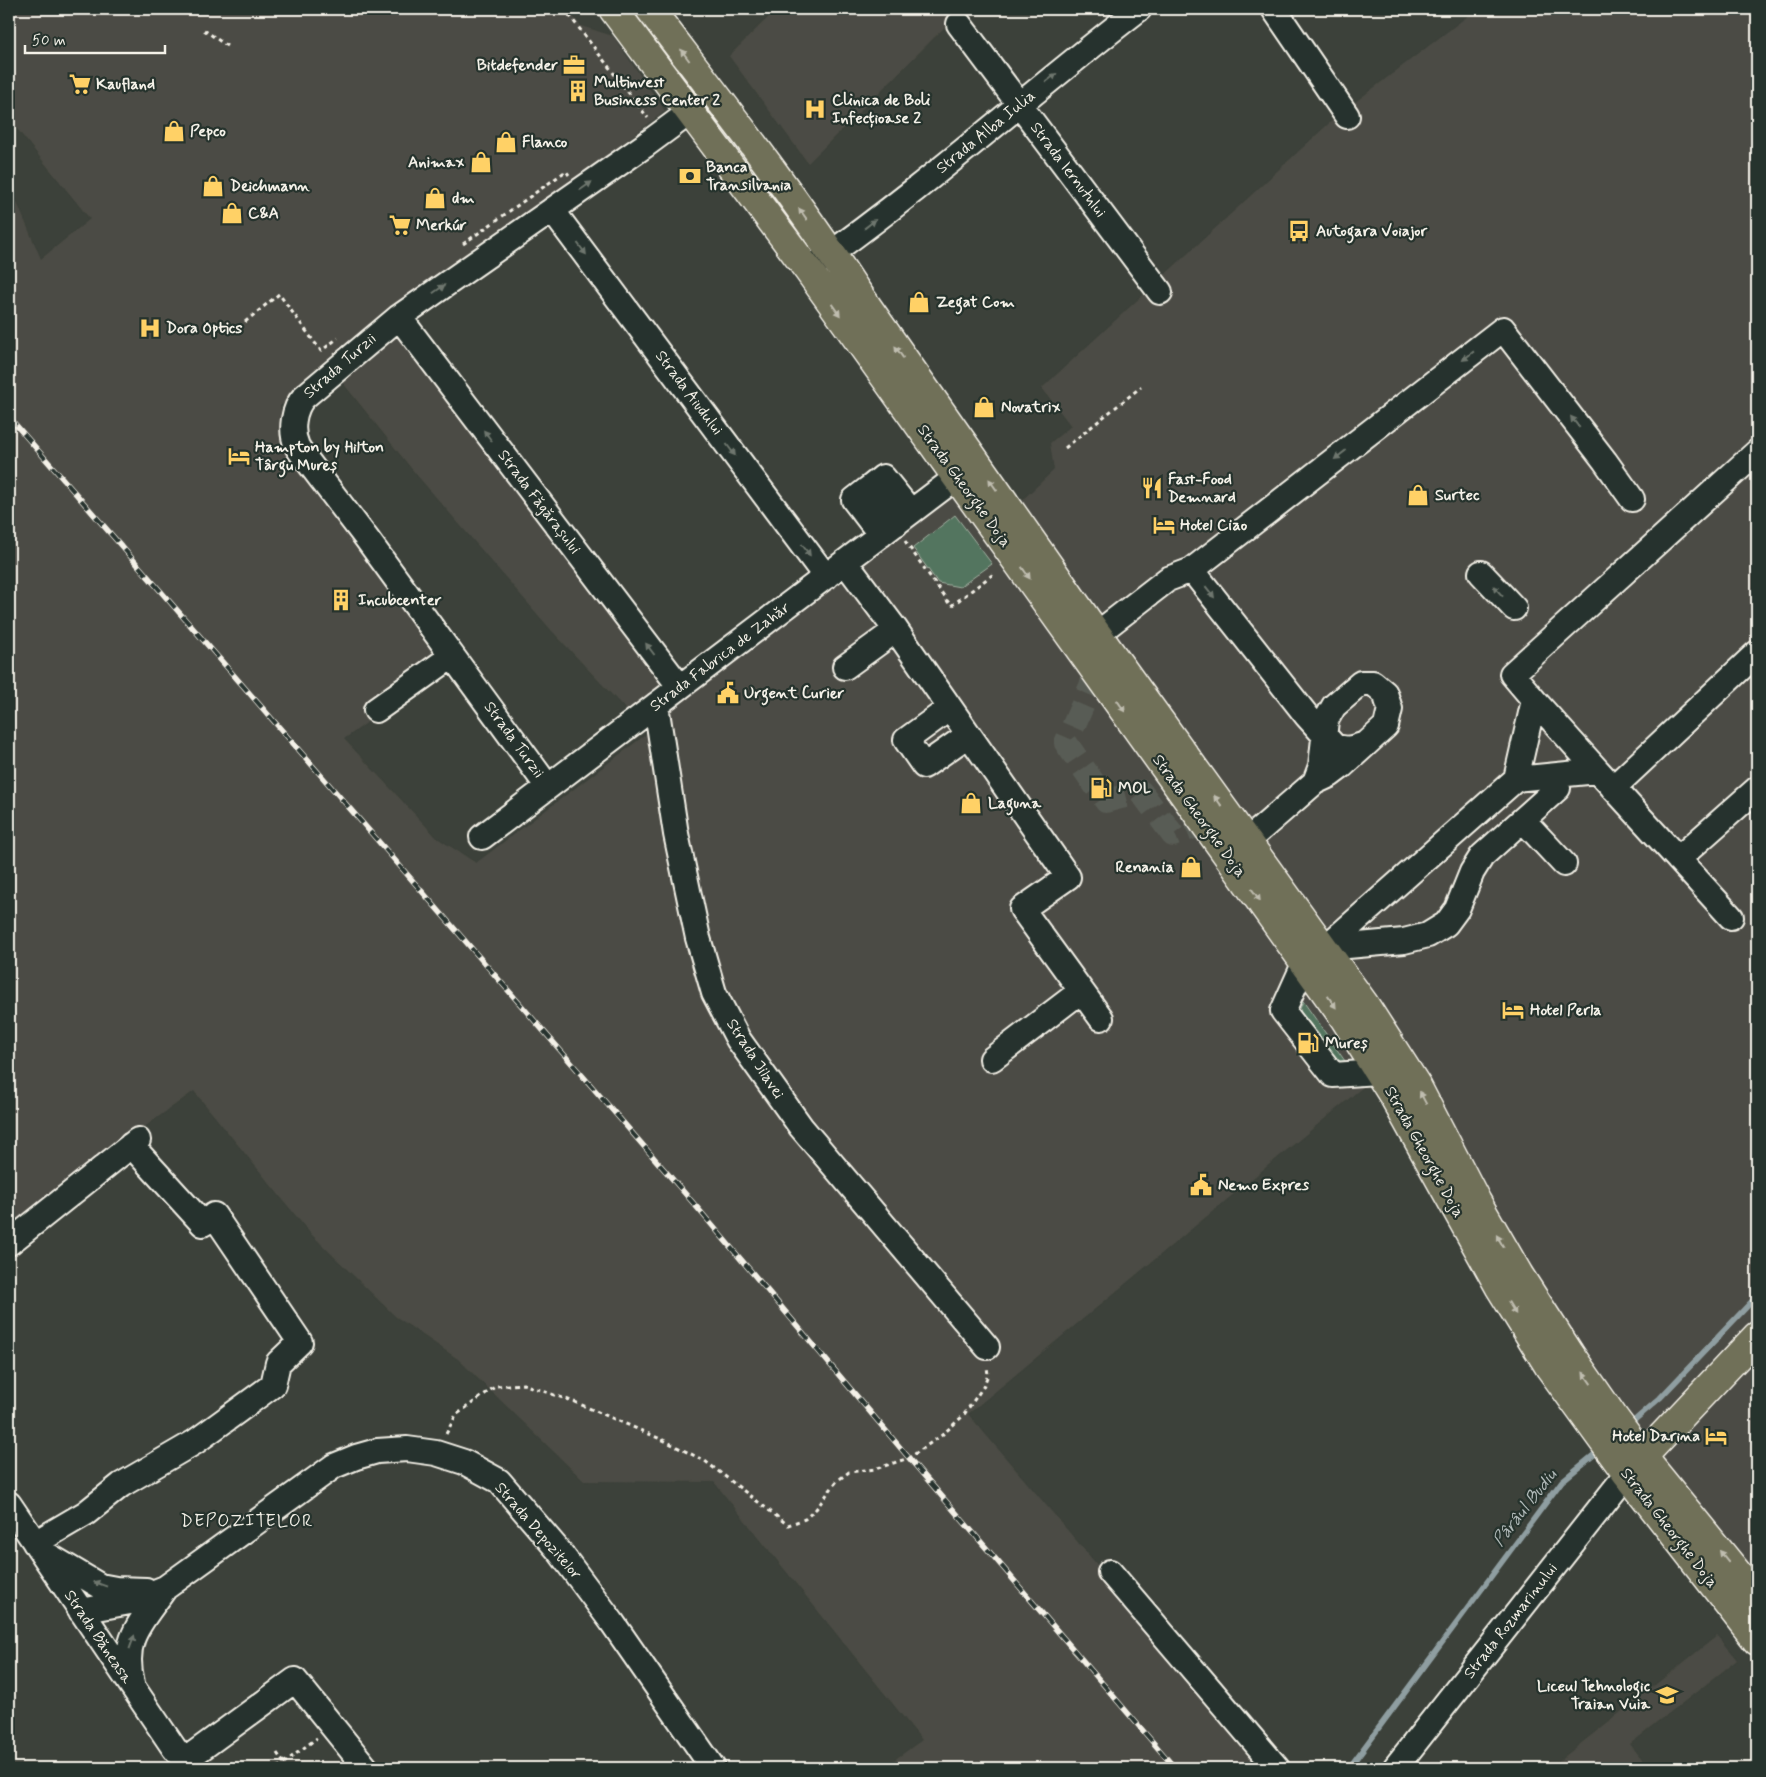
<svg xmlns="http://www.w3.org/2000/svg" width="1766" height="1777" font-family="Mynerve,sans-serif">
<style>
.built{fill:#4b4b44;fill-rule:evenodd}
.green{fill:#52745e;stroke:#a3b2a3}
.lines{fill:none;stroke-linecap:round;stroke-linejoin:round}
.stream{stroke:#8f9ea1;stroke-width:5.5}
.minor-tunnel{stroke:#585b54;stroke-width:24;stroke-dasharray:24 12;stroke-linecap:butt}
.minor-casing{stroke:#f4f1e8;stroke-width:28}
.major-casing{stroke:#f4f1e8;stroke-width:31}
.path{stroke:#f4f1e8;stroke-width:3;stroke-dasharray:4 4;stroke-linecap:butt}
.minor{stroke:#26332d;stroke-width:24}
.major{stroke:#706f59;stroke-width:28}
.rail-casing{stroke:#f4f1e8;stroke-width:5.5}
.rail{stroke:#26332d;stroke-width:4;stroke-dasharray:11;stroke-linecap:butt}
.oneway{fill:#bfbdaf}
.oneway2{fill:#6e766e}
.labels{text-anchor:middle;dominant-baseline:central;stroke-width:4.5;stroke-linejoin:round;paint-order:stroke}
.poi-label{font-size:16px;font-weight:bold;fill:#f4f1e8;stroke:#26332d;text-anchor:start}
.street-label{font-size:16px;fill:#f4f1e8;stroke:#26332d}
.water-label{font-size:18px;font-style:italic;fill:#b0b9b8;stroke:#26332d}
.neighbourhood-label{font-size:18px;letter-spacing:1px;fill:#f4f1e8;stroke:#26332d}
</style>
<rect width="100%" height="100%" fill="#3c413a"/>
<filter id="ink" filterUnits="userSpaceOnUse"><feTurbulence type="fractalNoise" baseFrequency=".02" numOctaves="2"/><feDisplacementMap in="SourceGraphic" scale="10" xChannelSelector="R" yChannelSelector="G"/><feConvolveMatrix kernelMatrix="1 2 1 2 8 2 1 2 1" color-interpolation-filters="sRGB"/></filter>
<g filter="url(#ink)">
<path class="built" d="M9,9H567L581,26L613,36L665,111L393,320L680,701L954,495L1016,506L1054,470L1050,443L1071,426L1042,388L1337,116L1477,9H1757V1583L1649,1444L1569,1330L1520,1249L1410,1048L968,1414L1271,1768H883L922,1740L714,1482L584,1481L458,1359L395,1316L310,1233L194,1091L9,1225V184L41,259L90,219L9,119ZM331,368L415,473L552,631L648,733L476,863L437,838L344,739L445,667L287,447L280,406Z
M777,9H963L808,163L729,56Z
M1717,1636L1737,1660L1630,1744L1649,1768H1550Z"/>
<path class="green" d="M955,515L992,564L960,587L938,583L913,548Z
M1303,1001L1345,1061L1342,1063L1335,1062L1302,1017L1300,1009Z"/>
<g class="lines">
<path class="stream" d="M1629,1425L1660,1398L1757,1296
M1349,1768L1562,1481L1601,1449"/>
<path class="minor-tunnel" d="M1097,672L1066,743L1106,801L1141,792L1173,835L1204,823"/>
<g class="minor-casing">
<path id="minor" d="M1274,9L1347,116
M959,24L1160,292
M552,210L826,577
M816,264C928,185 1030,93 1139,9
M399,317L680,687
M868,489L883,477L911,512
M881,535L854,500L868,489L896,524
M845,562L896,630L1068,877L1022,909L1101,1018
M1481,573L1514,608
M1097,634L1168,579L1192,570
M845,667L896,630
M656,705L676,834L698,938L714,993L738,1039L801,1127L987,1347
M950,708L906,740L924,766L968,735
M376,710L452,656
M1366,744L1349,749L1335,747L1307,716L1192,570L1503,329L1605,461L1632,499
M1598,771L1731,917
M1516,779L1598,771L1534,700L1512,674L1757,452
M548,787L367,539L306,459C303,455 299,450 297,446C290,431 293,409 304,397L399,317L644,146L690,112
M1613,788L1757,653
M1523,820L1564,864
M482,837L957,477
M1247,841L1315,782L1330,775L1342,766L1386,726L1390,709L1385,693L1373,683H1361L1334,706L1326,720L1321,766L1315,782
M1678,859L1757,789
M1325,948L1404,941L1428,935L1446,924L1457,909L1472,872L1482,856L1558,788
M992,1059L1081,991
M1378,1072L1333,1075L1283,1011L1305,962L1325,948L1516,779L1534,700
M9,1243L138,1140
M9,1504L174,1748L190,1768
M35,1543L86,1513L121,1485L195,1442L273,1385L278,1363L300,1342L214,1215L203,1224L131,1145
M46,1554L100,1586L116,1589L146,1590
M1110,1572L1277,1768
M81,1611L130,1602L165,1588L334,1466L356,1457L377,1451L407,1449L436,1453L464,1462L499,1481L559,1551L612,1622L713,1768
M132,1683C121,1638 141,1623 165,1588
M184,1761L295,1680L366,1768
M1395,1768L1627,1474"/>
</g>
<g class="major-casing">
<path id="major" d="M613,9L808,270L1344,1018L1394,1097L1499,1286L1550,1368L1627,1474L1757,1641
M650,9C720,101 792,192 855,289L1087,620L1365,1005L1417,1086L1477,1202L1519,1275L1570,1354L1615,1419L1651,1467L1757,1597
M1631,1469L1757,1336"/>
</g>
<path class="path" d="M569,15L648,118
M204,30L227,46
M463,244L566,171L569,175
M245,322L279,294L321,351L338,338
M1065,448L1141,387
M905,541L951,606L996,572
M446,1434L456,1415L496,1386L523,1384L577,1403L663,1440L705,1461L788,1525L805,1519L816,1509L837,1481L849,1472L875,1469L909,1458L942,1435L963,1416L983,1387L988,1375L987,1367
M277,1753L284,1763
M277,1768L317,1738"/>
<use href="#minor" class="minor"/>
<use href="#major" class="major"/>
<g class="rail-casing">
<path id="rail" d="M9,417L695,1205L909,1458L1175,1768"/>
</g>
<use href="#rail" class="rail"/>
</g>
<defs><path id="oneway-solid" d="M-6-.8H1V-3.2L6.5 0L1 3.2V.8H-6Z" transform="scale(1.25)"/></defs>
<g class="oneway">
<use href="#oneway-solid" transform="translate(685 55) rotate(-127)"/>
<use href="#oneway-solid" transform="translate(803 214) rotate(-126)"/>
<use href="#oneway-solid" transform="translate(836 310) rotate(54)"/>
<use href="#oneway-solid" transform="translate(899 352) rotate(-125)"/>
<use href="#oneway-solid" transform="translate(993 485) rotate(-125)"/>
<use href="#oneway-solid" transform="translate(1026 573) rotate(55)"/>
<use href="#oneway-solid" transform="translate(1121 706) rotate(55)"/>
<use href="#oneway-solid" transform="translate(1218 801) rotate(-126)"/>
<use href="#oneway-solid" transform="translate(1256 895) rotate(54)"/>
<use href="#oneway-solid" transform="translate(1332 1002) rotate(55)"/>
<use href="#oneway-solid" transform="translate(1423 1098) rotate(-118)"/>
<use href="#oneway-solid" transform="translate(1500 1241) rotate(-120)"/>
<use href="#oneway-solid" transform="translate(1512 1308) rotate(58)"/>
<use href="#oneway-solid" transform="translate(1587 1378) rotate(-125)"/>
<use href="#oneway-solid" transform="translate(1724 1556) rotate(-129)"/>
</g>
<g class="oneway2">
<use href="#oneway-solid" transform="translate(1051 78) rotate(-38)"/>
<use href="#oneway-solid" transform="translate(586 186) rotate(-35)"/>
<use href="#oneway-solid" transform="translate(870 224) rotate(-38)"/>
<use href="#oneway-solid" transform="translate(582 249) rotate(53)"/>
<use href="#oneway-solid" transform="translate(439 289) rotate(-35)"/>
<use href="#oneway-solid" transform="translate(1468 356) rotate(142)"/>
<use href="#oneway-solid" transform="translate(1575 422) rotate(-128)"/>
<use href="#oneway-solid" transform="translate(488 436) rotate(-127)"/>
<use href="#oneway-solid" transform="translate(731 450) rotate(53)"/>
<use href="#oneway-solid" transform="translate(1340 455) rotate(142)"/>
<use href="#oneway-solid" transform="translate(806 550) rotate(53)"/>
<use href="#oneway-solid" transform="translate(1498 591) rotate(-132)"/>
<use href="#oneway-solid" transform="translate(1210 592) rotate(52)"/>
<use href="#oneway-solid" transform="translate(650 649) rotate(-127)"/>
<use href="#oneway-solid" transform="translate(100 1584) rotate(-160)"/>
<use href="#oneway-solid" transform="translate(132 1642) rotate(-70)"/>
</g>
</g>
<defs>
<g id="office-bare" transform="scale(1.725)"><path d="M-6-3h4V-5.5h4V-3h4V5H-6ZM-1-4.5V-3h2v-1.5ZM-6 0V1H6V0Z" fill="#ffd166" stroke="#26332d" stroke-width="2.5" paint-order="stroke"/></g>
<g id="supermarket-bare" transform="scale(1.725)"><path d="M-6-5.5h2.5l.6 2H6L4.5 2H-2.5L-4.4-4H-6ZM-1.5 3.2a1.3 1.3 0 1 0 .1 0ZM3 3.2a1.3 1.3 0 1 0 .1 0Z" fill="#ffd166" stroke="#26332d" stroke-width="2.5" paint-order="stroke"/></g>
<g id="building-bare" transform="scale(1.725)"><path d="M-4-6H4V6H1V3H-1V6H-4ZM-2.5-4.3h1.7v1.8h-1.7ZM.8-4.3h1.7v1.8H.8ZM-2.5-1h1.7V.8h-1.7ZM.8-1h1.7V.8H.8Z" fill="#ffd166" stroke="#26332d" stroke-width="2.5" paint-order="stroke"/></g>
<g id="hospital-bare" transform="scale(1.725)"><path d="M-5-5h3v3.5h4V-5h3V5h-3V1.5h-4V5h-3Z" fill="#ffd166" stroke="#26332d" stroke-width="2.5" paint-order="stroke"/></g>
<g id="shop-bare" transform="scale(1.725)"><path d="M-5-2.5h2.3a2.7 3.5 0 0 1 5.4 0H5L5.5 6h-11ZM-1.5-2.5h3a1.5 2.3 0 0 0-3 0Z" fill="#ffd166" stroke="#26332d" stroke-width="2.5" paint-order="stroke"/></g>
<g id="bank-bare" transform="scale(1.725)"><path d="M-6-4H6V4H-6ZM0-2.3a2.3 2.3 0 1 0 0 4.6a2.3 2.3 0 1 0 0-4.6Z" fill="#ffd166" stroke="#26332d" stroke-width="2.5" paint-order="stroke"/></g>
<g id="bus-bare" transform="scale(1.725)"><path d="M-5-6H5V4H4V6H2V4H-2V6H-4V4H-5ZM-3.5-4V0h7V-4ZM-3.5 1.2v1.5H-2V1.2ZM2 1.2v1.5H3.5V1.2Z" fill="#ffd166" stroke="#26332d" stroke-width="2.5" paint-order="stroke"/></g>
<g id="hotel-bare" transform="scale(1.725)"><path d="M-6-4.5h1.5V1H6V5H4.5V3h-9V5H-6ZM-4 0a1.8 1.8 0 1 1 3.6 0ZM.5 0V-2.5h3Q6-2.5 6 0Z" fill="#ffd166" stroke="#26332d" stroke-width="2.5" paint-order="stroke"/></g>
<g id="restaurant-bare" transform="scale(1.725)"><path d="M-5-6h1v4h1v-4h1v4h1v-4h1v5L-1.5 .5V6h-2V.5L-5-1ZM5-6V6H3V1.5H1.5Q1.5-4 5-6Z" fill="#ffd166" stroke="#26332d" stroke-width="2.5" paint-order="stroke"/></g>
<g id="civic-bare" transform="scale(1.725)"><path d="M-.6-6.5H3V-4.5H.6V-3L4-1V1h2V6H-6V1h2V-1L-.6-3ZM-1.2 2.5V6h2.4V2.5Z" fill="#ffd166" stroke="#26332d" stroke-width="2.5" paint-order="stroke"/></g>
<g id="fuel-bare" transform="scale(1.725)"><path d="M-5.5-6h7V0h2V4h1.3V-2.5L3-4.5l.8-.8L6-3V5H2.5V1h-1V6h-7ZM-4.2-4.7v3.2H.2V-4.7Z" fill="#ffd166" stroke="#26332d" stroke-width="2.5" paint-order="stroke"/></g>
<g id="school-bare" transform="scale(1.725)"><path d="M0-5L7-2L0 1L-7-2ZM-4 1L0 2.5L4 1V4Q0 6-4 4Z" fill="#ffd166" stroke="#26332d" stroke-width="2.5" paint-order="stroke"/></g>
</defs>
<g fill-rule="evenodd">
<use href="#office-bare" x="574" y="65"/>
<use href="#supermarket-bare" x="80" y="84"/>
<use href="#building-bare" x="578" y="91"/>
<use href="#hospital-bare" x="815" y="109"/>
<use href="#shop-bare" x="174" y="131"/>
<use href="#shop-bare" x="506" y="142"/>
<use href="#shop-bare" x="481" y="162"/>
<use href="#bank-bare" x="690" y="176"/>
<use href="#shop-bare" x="213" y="186"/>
<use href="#shop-bare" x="435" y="198"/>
<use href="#shop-bare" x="232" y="213"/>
<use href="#supermarket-bare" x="400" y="225"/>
<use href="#bus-bare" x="1299" y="231"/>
<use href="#shop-bare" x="919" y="302"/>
<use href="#hospital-bare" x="150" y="328"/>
<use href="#shop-bare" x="984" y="407"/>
<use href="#hotel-bare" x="239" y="456"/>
<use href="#restaurant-bare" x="1152" y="488"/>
<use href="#shop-bare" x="1418" y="495"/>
<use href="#hotel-bare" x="1164" y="525"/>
<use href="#building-bare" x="341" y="600"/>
<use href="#civic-bare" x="728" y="693"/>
<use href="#fuel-bare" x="1101" y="788"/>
<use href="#shop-bare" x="971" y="803"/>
<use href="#shop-bare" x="1191" y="867"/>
<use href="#hotel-bare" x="1513" y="1010"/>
<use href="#fuel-bare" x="1308" y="1043"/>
<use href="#civic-bare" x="1201" y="1185"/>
<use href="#hotel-bare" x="1716" y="1436"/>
<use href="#school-bare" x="1667" y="1695"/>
</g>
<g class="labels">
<g class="poi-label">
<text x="558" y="65" text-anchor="end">Bitdefender</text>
<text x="594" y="82">Multinvest<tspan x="594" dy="18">Business Center 2</tspan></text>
<text x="96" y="84">Kaufland</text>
<text x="832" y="100">Clinica de Boli<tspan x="832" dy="18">Infecțioase 2</tspan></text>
<text x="190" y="131">Pepco</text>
<text x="522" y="142">Flanco</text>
<text x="464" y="162" text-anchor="end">Animax</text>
<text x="706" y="167">Banca<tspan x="706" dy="18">Transilvania</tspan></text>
<text x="230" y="186">Deichmann</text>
<text x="452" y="198">dm</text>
<text x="248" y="213">C&amp;A</text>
<text x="416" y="225">Merkúr</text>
<text x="1316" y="231">Autogara Voiajor</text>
<text x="936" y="302">Zegat Com</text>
<text x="166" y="328">Dora Optics</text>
<text x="1001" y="407">Novatrix</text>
<text x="255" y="447">Hampton by Hilton<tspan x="255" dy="18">Târgu Mureș</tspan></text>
<text x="1168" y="479">Fast-Food<tspan x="1168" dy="18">Demnard</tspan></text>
<text x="1435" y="495">Surtec</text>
<text x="1180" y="525">Hotel Ciao</text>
<text x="358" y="600">Incubcenter</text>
<text x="744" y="693">Urgent Curier</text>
<text x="1118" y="788">MOL</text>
<text x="988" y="803">Laguna</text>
<text x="1174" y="867" text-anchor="end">Renania</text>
<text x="1530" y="1010">Hotel Perla</text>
<text x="1325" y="1043">Mureș</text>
<text x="1218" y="1185">Nemo Expres</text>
<text x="1700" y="1436" text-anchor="end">Hotel Darina</text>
<text x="1650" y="1686" text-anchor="end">Liceul Tehnologic<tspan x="1650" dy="18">Traian Vuia</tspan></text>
</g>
<g class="street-label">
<text transform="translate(986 132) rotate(-39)">Strada Alba Iulia</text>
<text transform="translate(1068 170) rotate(53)">Strada Iernutului</text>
<text transform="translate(340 366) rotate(-41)">Strada Turzii</text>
<text transform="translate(689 393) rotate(53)">Strada Aiudului</text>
<text transform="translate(964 486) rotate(54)">Strada Gheorghe Doja</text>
<text transform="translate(539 502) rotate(53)">Strada Făgărașului</text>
<text transform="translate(720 657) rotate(-37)">Strada Fabrica de Zahăr</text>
<text transform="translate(514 740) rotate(54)">Strada Turzii</text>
<text transform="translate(1199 816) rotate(54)">Strada Gheorghe Doja</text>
<text transform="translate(755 1059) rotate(57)">Strada Jilavei</text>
<text transform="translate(1424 1152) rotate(61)">Strada Gheorghe Doja</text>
<text transform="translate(1669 1528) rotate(52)">Strada Gheorghe Doja</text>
<text transform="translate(538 1531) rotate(49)">Strada Depozitelor</text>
<text transform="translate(1511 1621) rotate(-52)">Strada Rozmarinului</text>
<text transform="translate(98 1637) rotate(56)">Strada Băneasa</text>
</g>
<g class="water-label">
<text transform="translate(1525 1508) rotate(-52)">Pârâul Budiu</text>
</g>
<g class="neighbourhood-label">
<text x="247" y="1521">DEPOZITELOR</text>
</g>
</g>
<rect width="1766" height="1777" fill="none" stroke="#26332d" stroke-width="30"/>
<rect x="15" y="15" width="1736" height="1747" fill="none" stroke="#f4f1e8" stroke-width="2" filter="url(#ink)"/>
<path d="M25 45v8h140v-8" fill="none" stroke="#f4f1e8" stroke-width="2.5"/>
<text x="32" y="45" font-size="15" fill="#f4f1e8" stroke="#26332d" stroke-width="4" paint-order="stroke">50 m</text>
</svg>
